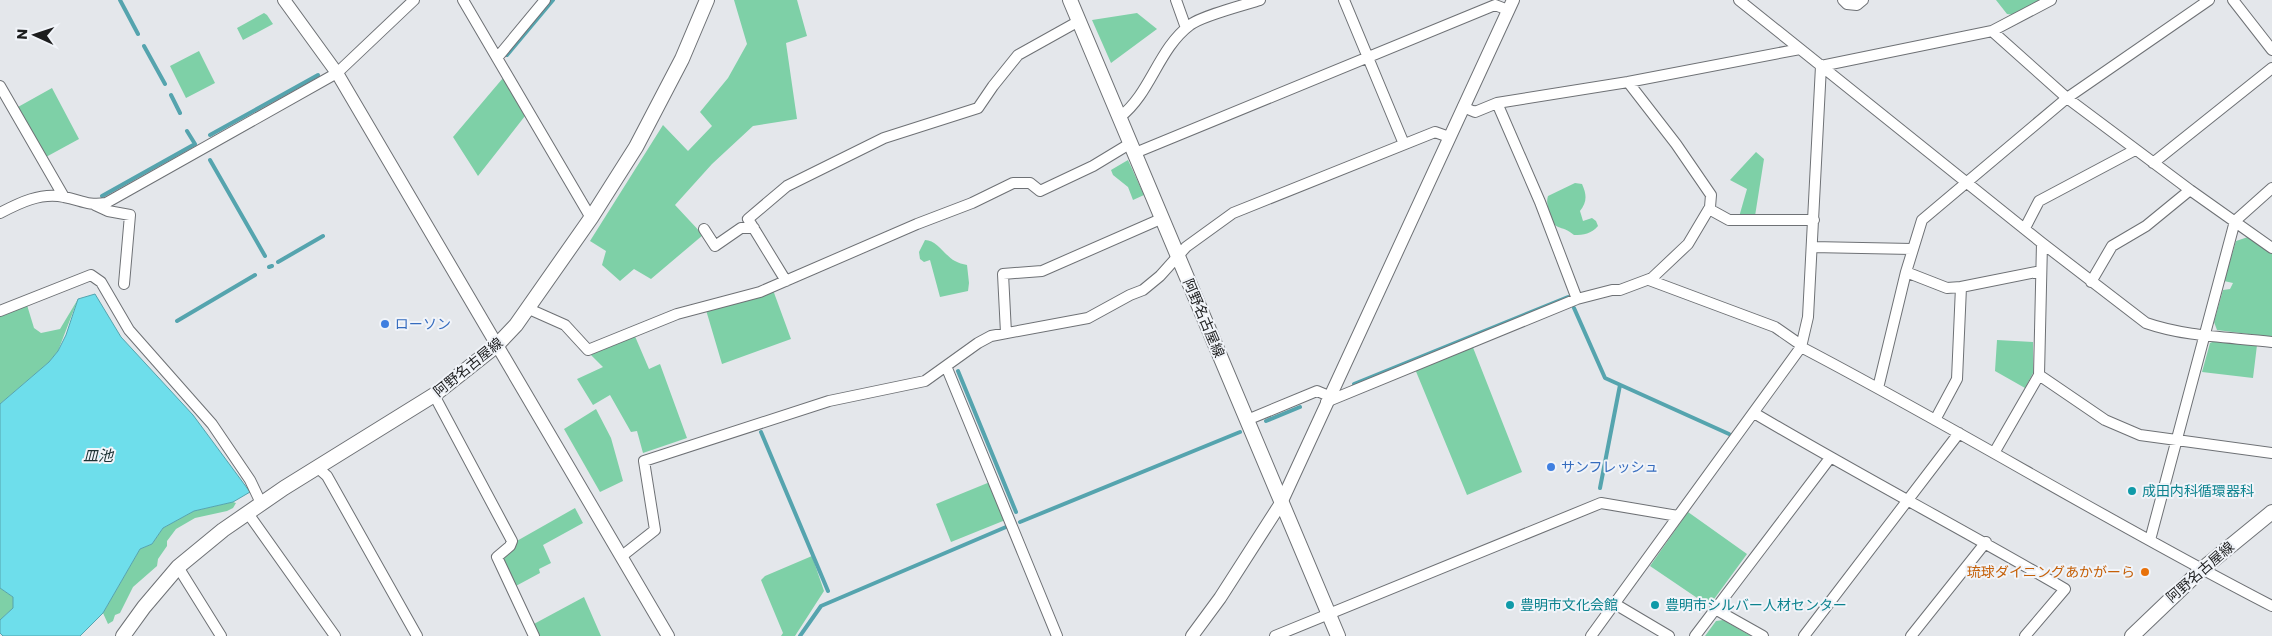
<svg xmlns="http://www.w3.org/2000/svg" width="2272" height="636" font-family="Poppins,'Noto Sans JP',sans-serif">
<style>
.green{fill:#7ed0a7}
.water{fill:#6edeeb;stroke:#55a4ae}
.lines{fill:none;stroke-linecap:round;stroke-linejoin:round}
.stream{stroke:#55a4ae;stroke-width:4}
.minor-casing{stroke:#6e7175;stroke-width:12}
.tertiary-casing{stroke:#6e7175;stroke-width:14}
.secondary-casing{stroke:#6e7175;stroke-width:16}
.minor{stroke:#fff;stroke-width:10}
.tertiary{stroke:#fff;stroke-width:12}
.secondary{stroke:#fff;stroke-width:14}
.shop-dot{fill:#3f7fe0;stroke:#f1f4f9;stroke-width:2}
.culture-dot{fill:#0f9aa8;stroke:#f1f4f9;stroke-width:2}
.food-dot{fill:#e8710a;stroke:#f1f4f9;stroke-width:2}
.labels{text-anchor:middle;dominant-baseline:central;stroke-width:4;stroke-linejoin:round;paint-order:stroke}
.street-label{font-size:14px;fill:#1c1d1e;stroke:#f1f4f9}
.shop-label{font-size:14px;fill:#366cbe;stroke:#f1f4f9;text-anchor:start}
.culture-label{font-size:14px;fill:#0d838f;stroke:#f1f4f9;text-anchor:start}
.food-label{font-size:14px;fill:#c56008;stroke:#f1f4f9;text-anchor:end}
.water-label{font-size:15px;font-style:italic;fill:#1c3133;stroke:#f1f4f9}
</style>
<rect width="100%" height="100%" fill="#e4e7eb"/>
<path class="green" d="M734,0H797L807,36L786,43L797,119L753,126L712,164L675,205L703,235L651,279L634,269L620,281L602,265L606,251L590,241L663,125L688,151L712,126L700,112L728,78L747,44Z
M1996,0H2042L2014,15L2007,14Z
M264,13L267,15L273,24L243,40L237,28Z
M1137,13L1157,29L1111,63L1092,20Z
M199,51L215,83L186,98L170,66Z
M503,78L525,116L478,176L453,137Z
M52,88L79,139L46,157L18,107Z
M1756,152L1764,159L1755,216L1739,217L1747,189L1730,180Z
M1128,160L1144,195L1133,200L1128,187L1113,175L1111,170Z
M1575,183L1582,184C1587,195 1587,202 1580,211L1583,221L1592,218L1596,221L1598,226C1591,234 1584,235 1574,235C1562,224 1552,232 1549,212C1548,206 1546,202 1548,196Z
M2248,237L2272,254V337L2217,330L2214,322L2223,290L2230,289L2233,283L2224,281L2236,241Z
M925,240C937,240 945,256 955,261C958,263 963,264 967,265L969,283L968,291L940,297L930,260L924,262L920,259L919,252Z
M773,290L791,339L722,364L706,310Z
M78,299L58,351L49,362L0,404V315L27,305L34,328L41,333L60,329Z
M634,334L649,369L660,364L687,438L643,453L637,431L631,432L610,395L593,405L577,379L603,367L590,354Z
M1997,340L2033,342V373L2025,388L1995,371Z
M2215,341L2257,345L2253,378L2202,372L2210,343Z
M1472,345L1522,472L1467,495L1415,369Z
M596,409L611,438L623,481L600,492L564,429Z
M990,482L1005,519L1003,521L951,542L936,504Z
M233,502L236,503L233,508L227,511L195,518L176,529L167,541V546L158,559L157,566L133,587L120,613L115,615L113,621L108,624L103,613L140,549L152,544L163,528L194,511Z
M575,508L583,523L543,545L551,563L539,569L540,573L514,587L501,557L515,542Z
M1688,512L1747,554L1709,606L1650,566Z
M812,556L824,591L795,636H781L783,633L761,580L765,576Z
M0,588L13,597V608L0,620Z
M584,597L601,636H538L532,625Z
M1723,620L1751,636H1705L1716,621Z"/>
<path class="water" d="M95,294L121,337L193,415L250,492L233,502L194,511L163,528L152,544L140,549L103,613L80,636H3L0,633V620L13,608V597L0,588V404L49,362L58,351L66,335L78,299Z"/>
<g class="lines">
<path class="stream" d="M120,0L138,34
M144,46L165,84
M507,55L553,0
M171,95L180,113
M210,135L318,75
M210,160L265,256
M102,196L195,144L187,131
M278,262L323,236
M269,267L272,266
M1574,308L1605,378L1729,434
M177,321L255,275
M958,371L1016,512
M1354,384L1568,297
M1266,421L1300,407
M761,432L828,591
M1600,488L1620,385
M1020,522L1240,432
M800,636L821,606L1006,527"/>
<g class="minor-casing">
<path id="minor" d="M463,0L591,218
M1176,0L1186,28
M1344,0L1404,144
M1739,0L2042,243L2146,323C2186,337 2231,337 2272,342
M1843,0L1847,4L1857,5L1863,0
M2233,0L2272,50
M1992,31L2067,98L2190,190L2272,248
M497,58L545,0
M1821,66L1992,31L2051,0
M0,86L64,197
M1497,103L1540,202L1577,299
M1463,107L1475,112L1497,103L1628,82L1800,49
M1120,117C1151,93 1158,49 1190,25C1201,16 1244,5 1260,0
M1135,153L1495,5L1508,10
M2153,163L2272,68
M95,205L108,211L130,215L124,284
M1709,209L1729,220H1814
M0,213C19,203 41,192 64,197C81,200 87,206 106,203L337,73L414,0
M2025,228L2039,201L2135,150
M704,229L715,246L741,228H754
M1812,247L1912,249
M1906,272L1947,288L1961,287L1957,379L1935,420
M1649,280L1775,327L1801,345
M786,281L748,219L787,186L884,138L978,108L993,86L1018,55L1079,21
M2091,282L2112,246L2146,226L2190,190
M1961,287L2041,271
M529,309L565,325L588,350L677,314L760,292L917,224L972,203L1013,183H1030L1040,191L1093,166L1131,143
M0,311L91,275L101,282L129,330L212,424L250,480L261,503
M1006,333L1003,274L1042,271L1163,218
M1801,347C1960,430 2112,524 2272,606
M946,366L1057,636
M2039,375L2105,420L2140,435L2272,453
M1878,388L1906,272L1922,220L2067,98L2209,0
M434,395L512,541L510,546L497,557L534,636
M1326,402L1577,299L1612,290H1620L1652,278L1688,244L1710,207L1711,195L1676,144L1628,82
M1754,413C1857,474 1962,529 2065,589L2025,636
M1247,420L1317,391L1329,396
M1994,453L2039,375L2042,243
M318,468L327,476L417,636
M247,512L335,636
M2150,540L2235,221L2272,188
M622,556L655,530L644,461L829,401L925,381L978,343L991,336L1088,318L1130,295L1143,290L1160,276L1186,247L1233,213L1435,132L1449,137
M178,567L221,636
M1615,604L1669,636
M1715,609L1763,636
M1275,636L1601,503L1678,516
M1591,636L1801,347L1808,317L1821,66
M1695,636L1830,458
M1804,636L1959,433
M1911,636L1986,542"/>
</g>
<g class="tertiary-casing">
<path id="tertiary" d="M284,0L337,73L668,636
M1192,636L1220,598L1281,503L1513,0"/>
</g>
<g class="secondary-casing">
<path id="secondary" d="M1070,0L1338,636
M123,636L144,607L178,567L223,530L284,488L434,395L496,346L516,325L591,218L636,147L682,59L707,0
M2132,636L2201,570L2272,512"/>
</g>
<use href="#minor" class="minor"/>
<use href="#tertiary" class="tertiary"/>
<use href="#secondary" class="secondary"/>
</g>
<g class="shop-dot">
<circle cx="385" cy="324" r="5"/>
<circle cx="1551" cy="467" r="5"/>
</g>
<g class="culture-dot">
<circle cx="2132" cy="491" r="5"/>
<circle cx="1510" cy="605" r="5"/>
<circle cx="1655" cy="605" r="5"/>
</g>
<circle class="food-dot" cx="2145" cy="572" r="5"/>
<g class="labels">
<g class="street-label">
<text transform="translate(1204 318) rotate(67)">阿野名古屋線</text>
<text transform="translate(468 367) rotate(-39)">阿野名古屋線</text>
<text transform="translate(2200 572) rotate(-41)">阿野名古屋線</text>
</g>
<g class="shop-label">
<text x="395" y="324">ローソン</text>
<text x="1561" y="467">サンフレッシュ</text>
</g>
<g class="culture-label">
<text x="2142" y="491">成田内科循環器科</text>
<text x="1520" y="605">豊明市文化会館</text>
<text x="1665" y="605">豊明市シルバー人材センター</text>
</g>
<g class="food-label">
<text x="2135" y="572">琉球ダイニングあかがーら</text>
</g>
<g class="water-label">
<text x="98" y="455">皿池</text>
</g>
</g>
<g transform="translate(35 35) rotate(273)" stroke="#f1f4f9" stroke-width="4" paint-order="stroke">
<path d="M0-4L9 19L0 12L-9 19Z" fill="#1c1d1e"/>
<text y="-8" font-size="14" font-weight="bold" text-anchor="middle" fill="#1c1d1e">N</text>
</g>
</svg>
